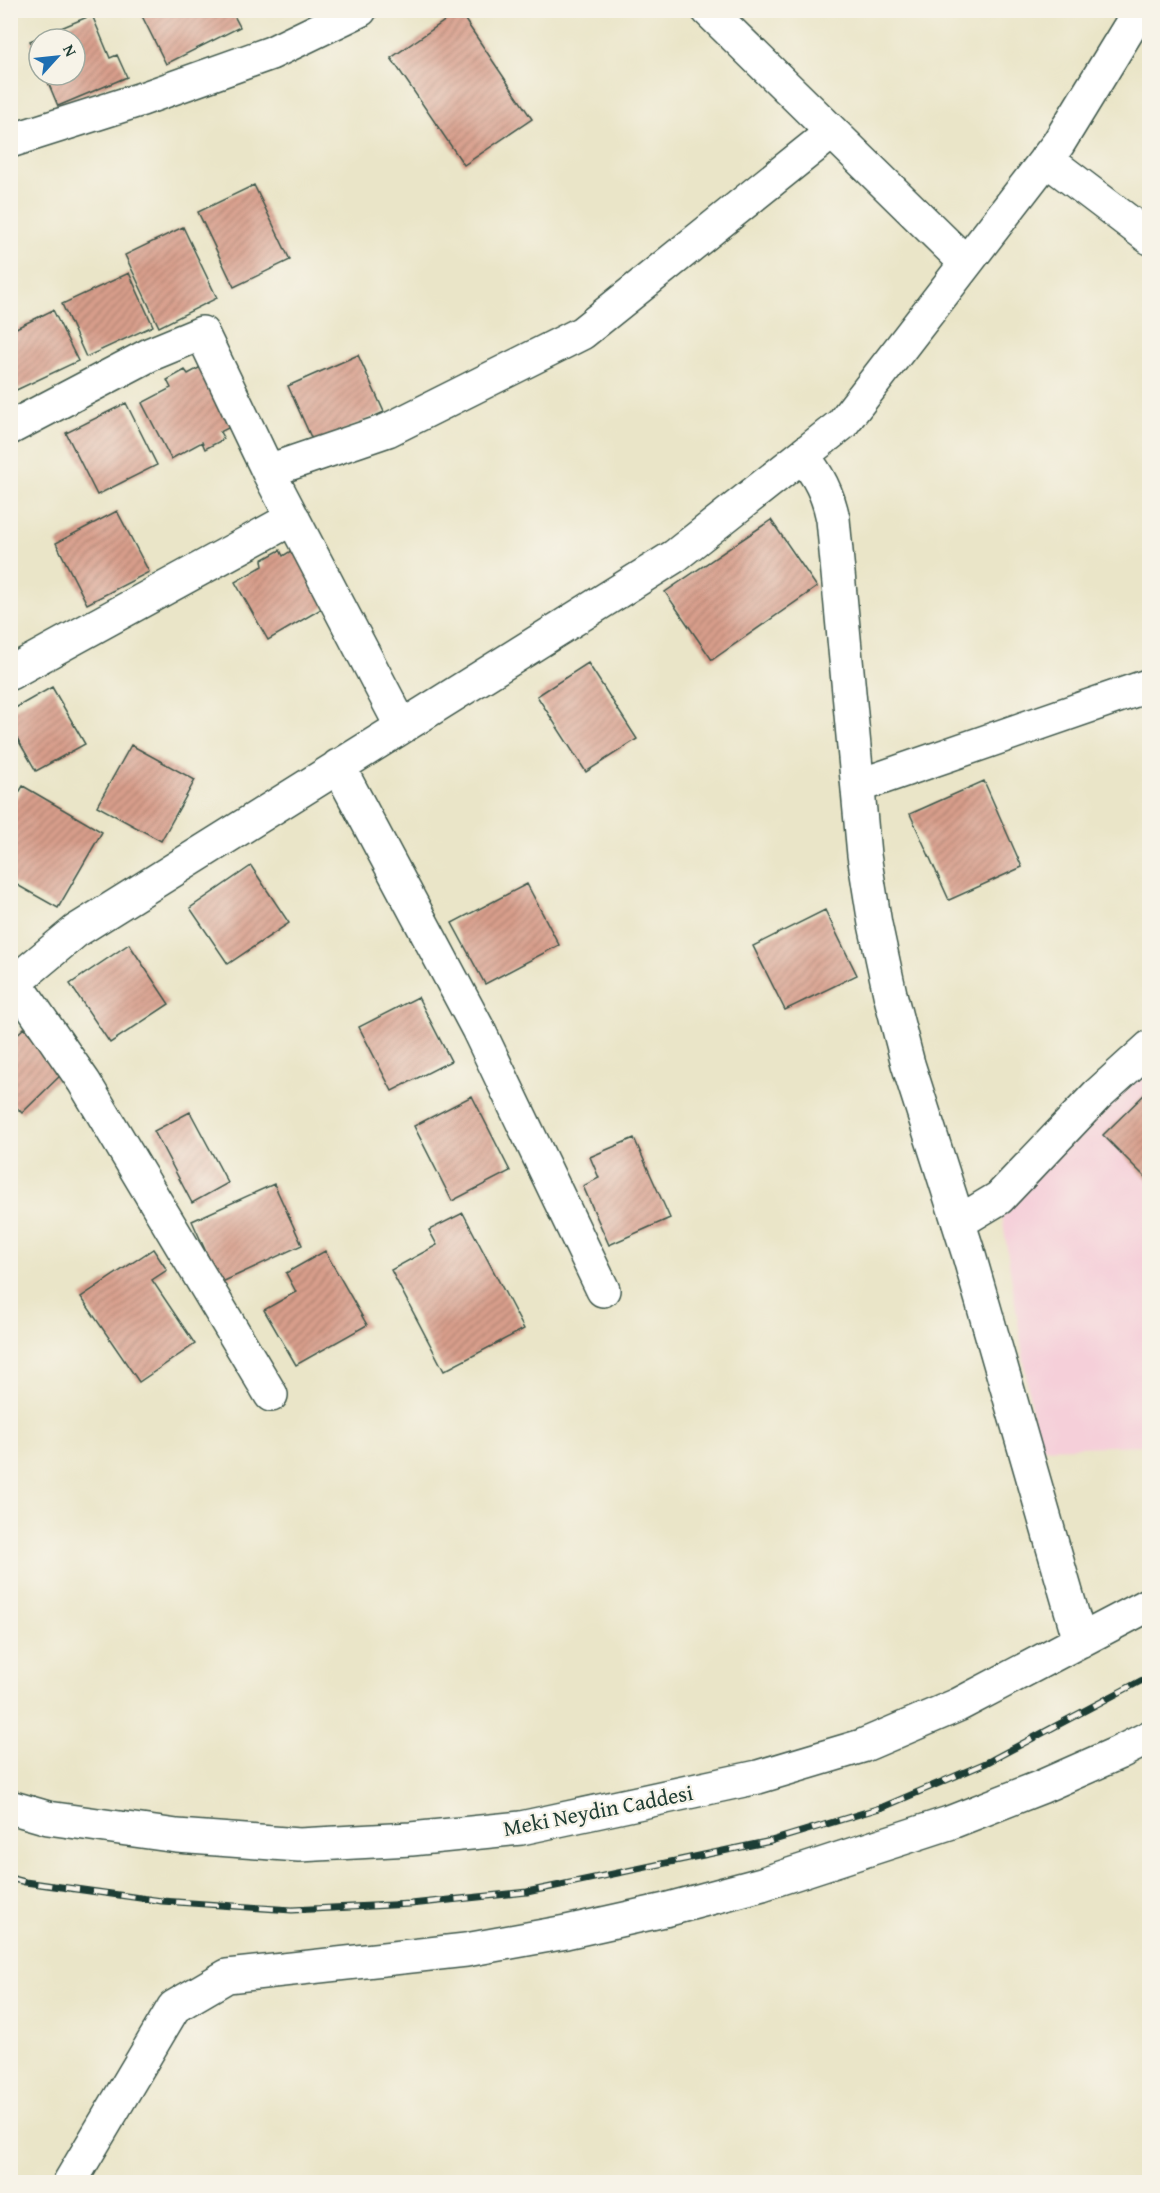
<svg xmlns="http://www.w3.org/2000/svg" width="1160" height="2193" font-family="'Gentium Book Plus',serif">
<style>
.built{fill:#f5cfd9}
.building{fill:url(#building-hatch)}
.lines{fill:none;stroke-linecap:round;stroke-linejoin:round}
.minor-casing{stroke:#3d564a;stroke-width:36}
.minor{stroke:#fff;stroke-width:33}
.rail-casing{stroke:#1f3d34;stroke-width:7}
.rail{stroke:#f7f3e8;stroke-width:4.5;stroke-dasharray:14;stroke-linecap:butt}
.labels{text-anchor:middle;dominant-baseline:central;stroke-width:4.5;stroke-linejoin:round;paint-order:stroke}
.street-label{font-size:22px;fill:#1f3d34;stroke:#f7f3e8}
</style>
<defs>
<pattern id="building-hatch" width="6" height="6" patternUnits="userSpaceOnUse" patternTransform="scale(1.5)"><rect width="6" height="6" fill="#d89e8b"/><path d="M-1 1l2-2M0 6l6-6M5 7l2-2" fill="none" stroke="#af8272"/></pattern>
</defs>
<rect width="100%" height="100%" fill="#f7f3e8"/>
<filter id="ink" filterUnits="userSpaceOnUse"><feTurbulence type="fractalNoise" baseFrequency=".0167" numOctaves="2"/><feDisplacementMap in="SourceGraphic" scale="12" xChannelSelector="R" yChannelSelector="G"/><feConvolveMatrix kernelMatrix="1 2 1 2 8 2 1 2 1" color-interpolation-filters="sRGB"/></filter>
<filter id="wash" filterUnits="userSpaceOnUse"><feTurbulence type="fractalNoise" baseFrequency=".008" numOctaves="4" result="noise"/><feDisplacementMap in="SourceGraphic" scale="24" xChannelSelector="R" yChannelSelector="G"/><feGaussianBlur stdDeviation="1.35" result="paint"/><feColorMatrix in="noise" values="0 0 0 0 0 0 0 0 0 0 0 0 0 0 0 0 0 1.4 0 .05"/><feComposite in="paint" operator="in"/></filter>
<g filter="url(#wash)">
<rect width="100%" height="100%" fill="#eae5c8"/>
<path class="built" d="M1149,1044V1445L1037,1448L1002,1216Z"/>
<g id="blocks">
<path class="building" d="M139,10H231L240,27L166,64Z
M459,11L532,119L464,165L391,58Z
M92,15L110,58L117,55L127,77L58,106L45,75H75V39H39V62L30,41Z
M254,185L290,260L234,287L198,212Z
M183,227L217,298L159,327L125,255Z
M129,273L153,326L86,357L62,304Z
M53,310L78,361L10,393V331Z
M358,355L384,412L314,444L288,386Z
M208,363L240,422L220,432L224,439L205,449L202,442L171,459L142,403L171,388L167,380L185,370L188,374Z
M126,403L157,465L97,495L66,433Z
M117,511L149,572L87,604L56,543Z
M771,520L817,587L712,660L665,592Z
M302,544L335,601L268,640L235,582L263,566L262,560L280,550L283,556Z
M588,663L637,739L586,772L537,696Z
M52,687L85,744L36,771L10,726V711Z
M131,745L195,780L161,841L97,806Z
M984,781L1022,867L949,900L910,814Z
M23,786L102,832L58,908L10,881V807Z
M251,866L289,923L228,964L190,908Z
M527,884L559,945L485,984L452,923Z
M825,910L857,975L785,1010L753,946Z
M129,944L169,1004L110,1043L70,984Z
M418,997L451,1061L392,1091L359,1027Z
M24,1028L65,1071L22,1113L10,1101V1041Z
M1150,1089V1182L1103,1135Z
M472,1096L510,1171L452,1201L414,1126Z
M190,1112L228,1183L192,1203L154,1131Z
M634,1138L670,1218L609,1245L583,1186L599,1178L590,1157Z
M274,1184L302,1245L220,1283L192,1221Z
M463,1213L524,1329L444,1371L391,1270L437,1245L429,1230Z
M153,1249L167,1270L152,1280L195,1344L139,1382L81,1297Z
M325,1251L367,1325L296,1365L264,1310L296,1292L286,1273Z"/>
</g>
</g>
<g filter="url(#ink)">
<use href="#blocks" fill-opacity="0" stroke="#3d564a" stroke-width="1.5"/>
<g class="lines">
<g class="minor-casing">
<path id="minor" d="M708,10L966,263
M10,141L142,99L271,53L360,10
M1046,159L1150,238
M10,428L151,354L202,333L268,471L402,727
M802,456C819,475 828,494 833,519L864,855L875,924L890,994L908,1064L968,1252L1080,1641
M268,471L388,430L582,333L832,132
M10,673L293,518
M338,766L478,1029L603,1290
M858,786L1150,685
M15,982L84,1082L271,1395
M10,986L76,931L675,556L842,424L1058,144L1140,10
M959,1222L999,1198L1097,1095L1150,1047
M10,1807L48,1818L177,1836L299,1845L411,1839L521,1828L758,1777L862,1746L958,1705L1150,1604
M70,2182L174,2007L227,1976L466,1950L566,1932L665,1910L762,1884L949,1823L1041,1787L1118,1753L1150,1737"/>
</g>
<use href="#minor" class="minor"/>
<g class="rail-casing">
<path id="rail" d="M10,1878L25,1882L162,1901L292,1910L411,1904L527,1892L771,1841L883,1807L986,1763L1150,1676"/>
</g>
<use href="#rail" class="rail"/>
</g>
</g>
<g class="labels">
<g class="street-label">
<text transform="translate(598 1810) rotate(-11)">Meki Neydin Caddesi</text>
</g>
</g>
<rect width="1160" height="2193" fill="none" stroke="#f7f3e8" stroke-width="36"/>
<g transform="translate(57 57) rotate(63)"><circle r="28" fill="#f7f3e8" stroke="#a1aaa0" stroke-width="1.5"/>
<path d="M0-4.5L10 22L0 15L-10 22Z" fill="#1f6fb2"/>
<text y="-9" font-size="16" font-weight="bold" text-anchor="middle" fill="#1f3d34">N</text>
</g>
</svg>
